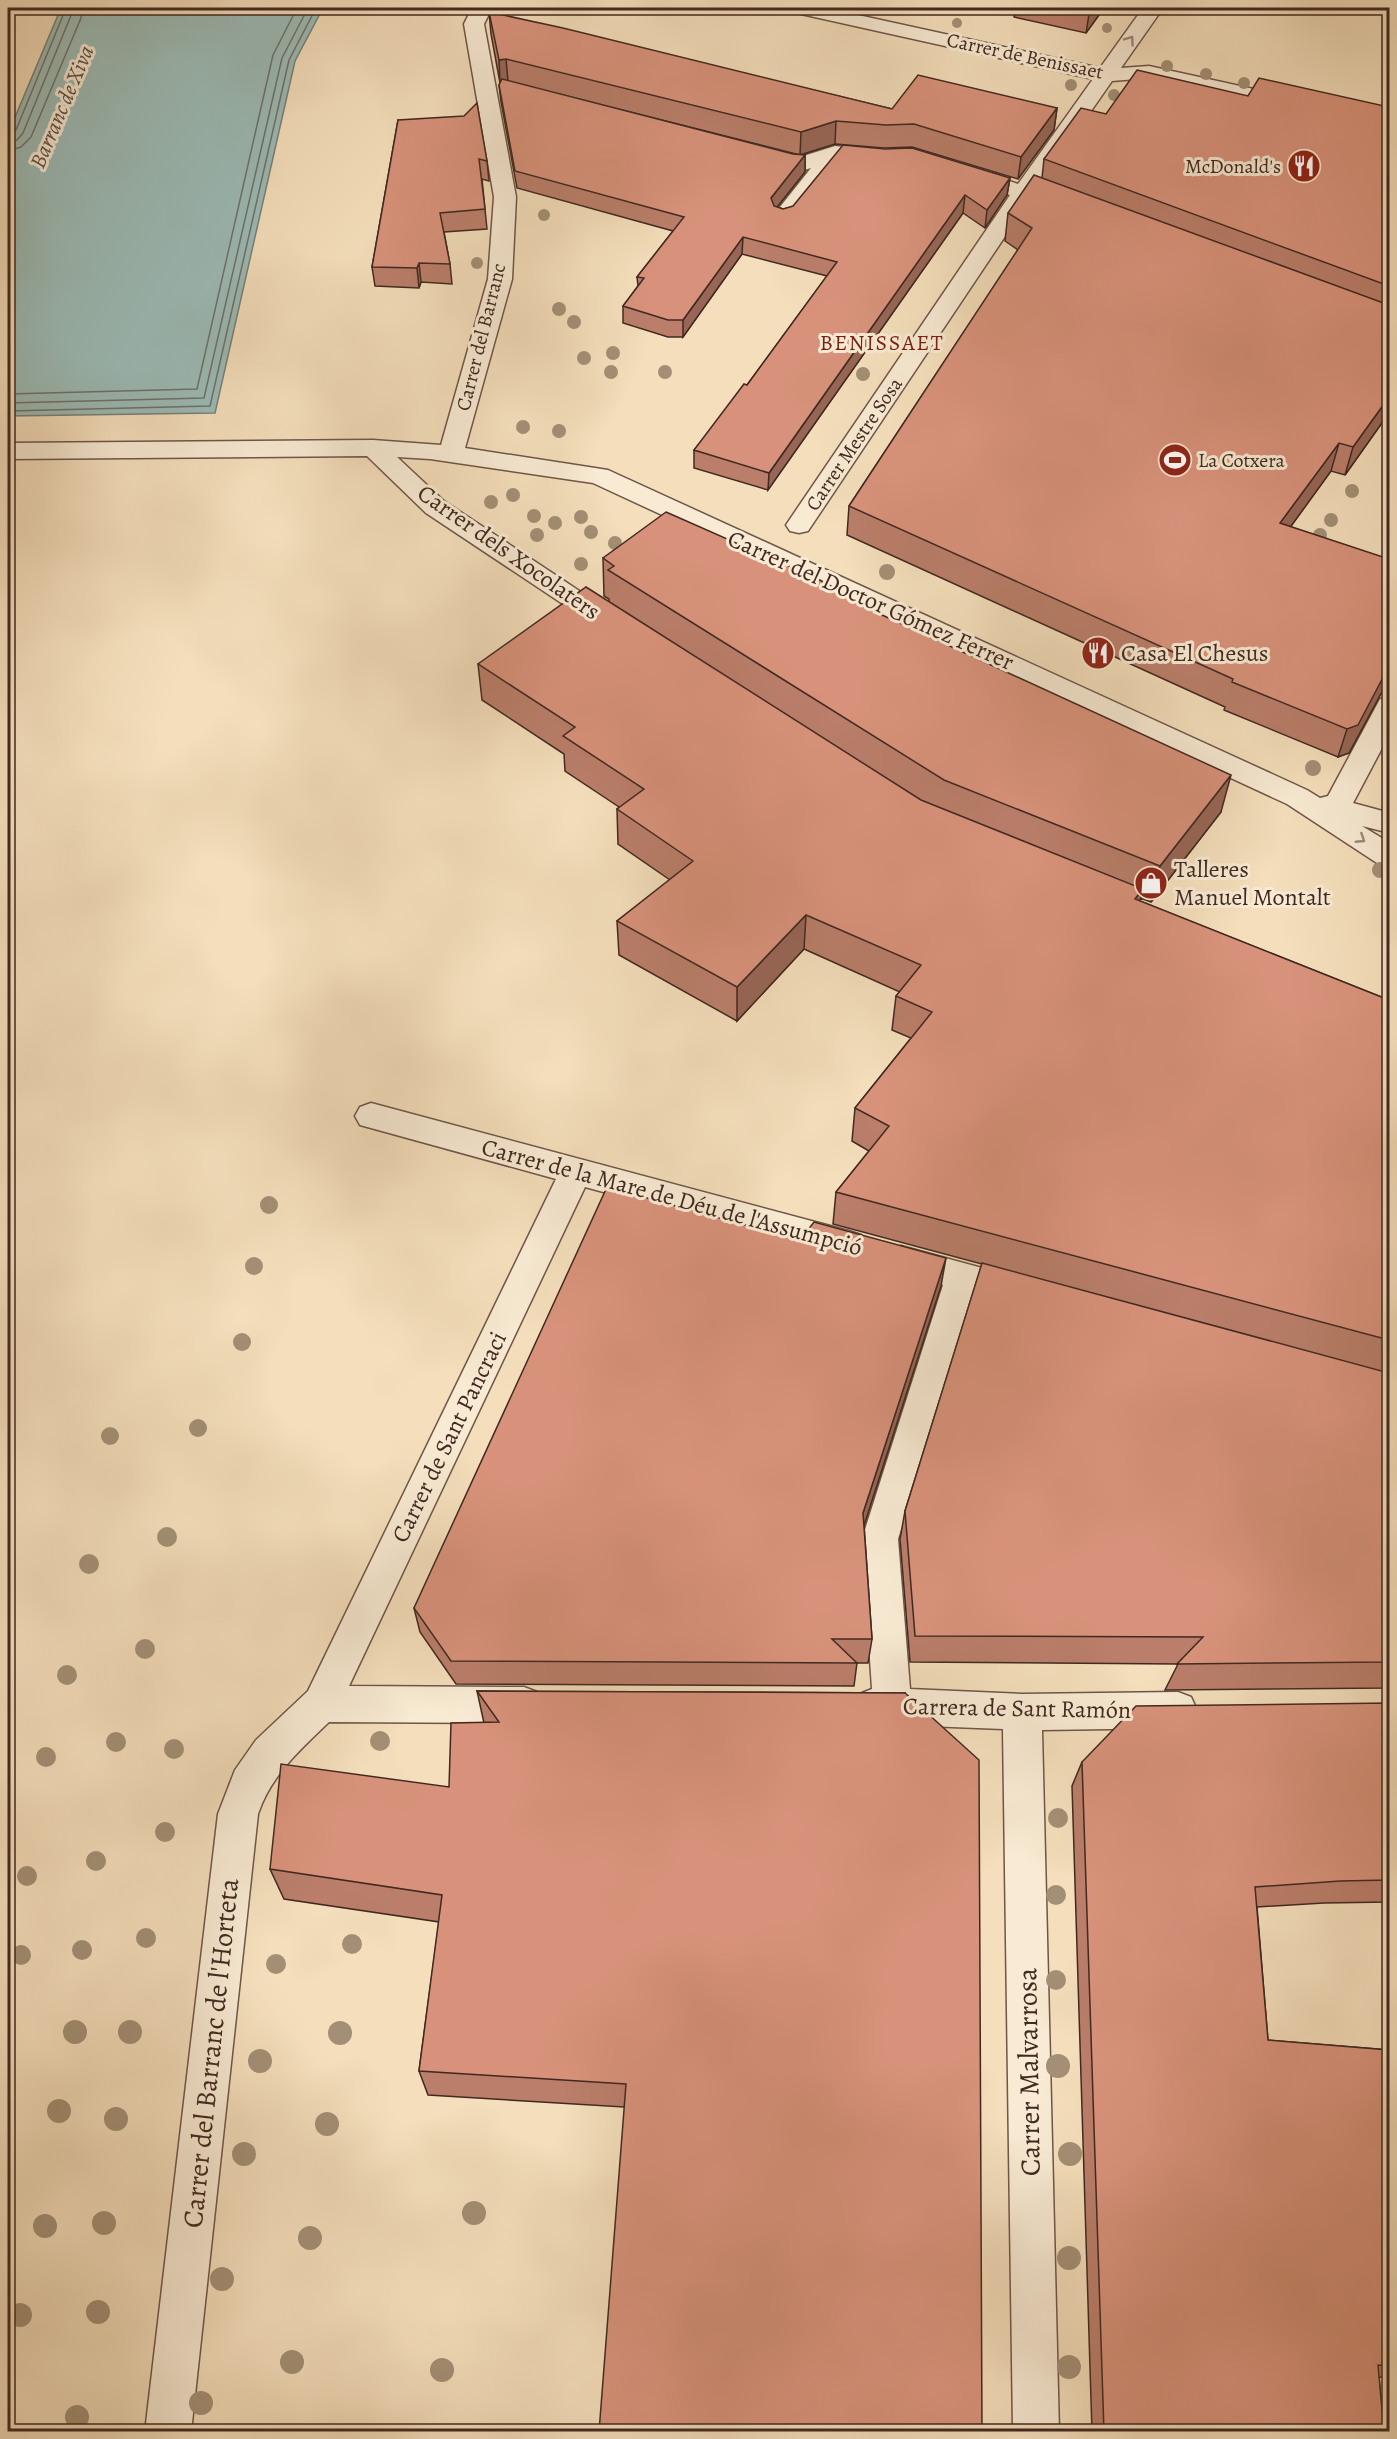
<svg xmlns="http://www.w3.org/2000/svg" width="1397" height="2439" font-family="Alegreya,serif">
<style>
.water{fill:#9cbbb6;stroke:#78817a;stroke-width:1.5}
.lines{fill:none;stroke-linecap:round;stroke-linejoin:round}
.shore{stroke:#6e726c;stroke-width:1.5}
.minor-casing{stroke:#6e5648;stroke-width:3}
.minor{fill:#f8ead3;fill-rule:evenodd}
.tree{fill:#a38f75}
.wall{fill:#ba7e6a;stroke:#412921;stroke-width:1.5;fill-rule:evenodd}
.shaded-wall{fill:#976656;stroke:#412921;stroke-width:1.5}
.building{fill:#d8927b;stroke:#412921;stroke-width:1.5}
.oneway{stroke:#9c8a7a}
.labels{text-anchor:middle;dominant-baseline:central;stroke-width:6;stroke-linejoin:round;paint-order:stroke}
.far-street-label{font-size:20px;fill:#412921;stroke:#f8ead3}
.far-poi-label{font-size:20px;fill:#412921;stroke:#f8ead3;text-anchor:end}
.far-water-label{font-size:22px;font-style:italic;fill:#584e46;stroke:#f8ead3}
.far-neighbourhood-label{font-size:22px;letter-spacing:1.5px;fill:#7a1f14;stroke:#f8ead3}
.street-label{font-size:24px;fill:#412921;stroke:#f8ead3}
.poi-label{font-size:24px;fill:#412921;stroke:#f8ead3;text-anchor:start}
.near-street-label{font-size:28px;fill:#412921;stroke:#f8ead3}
</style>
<rect width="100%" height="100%" fill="#f4debb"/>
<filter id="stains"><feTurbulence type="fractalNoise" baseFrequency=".00333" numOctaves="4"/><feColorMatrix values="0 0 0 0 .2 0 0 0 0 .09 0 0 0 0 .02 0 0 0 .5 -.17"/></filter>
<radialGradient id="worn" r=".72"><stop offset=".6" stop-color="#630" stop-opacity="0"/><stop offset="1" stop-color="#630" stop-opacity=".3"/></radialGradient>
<path class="water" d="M61,8H323L295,61L215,413L8,416V134Z"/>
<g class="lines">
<path class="shore" d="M8,134L16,130L66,8
M8,142L17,140L23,133L74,8
M8,151L21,147L31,137L81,18L83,8
M8,394L197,389L273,55L297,8
M8,403L204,398L282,58L308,8
M8,411L210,406L289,60L316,8"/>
<g class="minor-casing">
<path id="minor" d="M472,8H492L484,24L516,197L512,279L465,448L608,470L1307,790L1320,798L1328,796L1380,699L1390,697V733L1353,803L1390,813V833L1362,826L1390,843V868L1380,865L1287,804L593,483L430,459L397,457L444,501L617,616L621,622L617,628L608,631L599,628L426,513L367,456L8,459V443L373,440L441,445L488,279L494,197L464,24Z
M791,8H826L1100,68L1143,8H1163L1121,68L1149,66L1299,99L1302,104L1299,109L1291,110L1149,78L1112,81L1036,190L1073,202L1076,207L1073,212L1065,214L1028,202L808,531L799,533L790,531L786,525L1010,195L958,178L955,173L958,168L966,166L1018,184L1093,79L801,14L794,12Z
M835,146L889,152L892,157L889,162L881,164L841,160L791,222L783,224L775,222L772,217L811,168L801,171L754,159L751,154L754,149L762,147L800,157Z
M371,1103L849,1231L861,1235L866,1245L861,1255L849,1259L585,1187L349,1686L524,1687L537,1692L543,1705L537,1718L524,1723L329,1722C300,1750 271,1775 258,1814L191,2432H145L218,1814L235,1770L256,1740L308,1691L556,1179L360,1125L355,1116L360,1107Z
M901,1246L1019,1278L1031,1282L1036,1292L1031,1302L1019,1306L975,1294L898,1539L910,1689L1022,1694L1178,1692L1191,1697L1197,1710L1191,1723L1178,1728L1042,1730L1059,2432H1013L1003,1729L875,1724L862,1719L856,1706L862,1693L872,1689L862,1539L943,1285L889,1270L884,1260L889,1250Z"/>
</g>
<use href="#minor" class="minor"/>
</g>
<g class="tree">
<circle cx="957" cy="23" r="5"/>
<circle cx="1107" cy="28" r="5"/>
<circle cx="1167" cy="66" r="6"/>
<circle cx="1206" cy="74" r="6"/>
<circle cx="1244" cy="83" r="6"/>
<circle cx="1071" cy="85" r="6"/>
<circle cx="1114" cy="95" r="6"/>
<circle cx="544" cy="215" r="6"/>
<circle cx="477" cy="263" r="6"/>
<circle cx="559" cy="309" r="7"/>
<circle cx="574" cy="322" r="7"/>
<circle cx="613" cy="353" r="7"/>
<circle cx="584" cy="358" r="7"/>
<circle cx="611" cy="372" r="7"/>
<circle cx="665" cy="372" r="7"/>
<circle cx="863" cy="374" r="7"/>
<circle cx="523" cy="427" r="7"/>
<circle cx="559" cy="431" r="7"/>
<circle cx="1352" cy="491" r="7"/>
<circle cx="513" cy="495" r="7"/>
<circle cx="491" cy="502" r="7"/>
<circle cx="534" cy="516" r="7"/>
<circle cx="581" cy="517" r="7"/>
<circle cx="1331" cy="520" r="7"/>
<circle cx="555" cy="523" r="7"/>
<circle cx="591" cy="532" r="7"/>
<circle cx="537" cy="535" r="7"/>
<circle cx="1320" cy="535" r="7"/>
<circle cx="615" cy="543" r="7"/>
<circle cx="581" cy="564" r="7"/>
<circle cx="887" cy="572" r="8"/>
<circle cx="1313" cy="768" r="8"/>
<circle cx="1380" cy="870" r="8"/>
<circle cx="269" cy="1205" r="9"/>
<circle cx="254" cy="1266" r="9"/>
<circle cx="242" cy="1342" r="9"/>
<circle cx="198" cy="1428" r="9"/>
<circle cx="110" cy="1436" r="9"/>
<circle cx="167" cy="1537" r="10"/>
<circle cx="89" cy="1564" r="10"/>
<circle cx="145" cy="1649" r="10"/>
<circle cx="67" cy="1675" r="10"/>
<circle cx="380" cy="1741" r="10"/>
<circle cx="116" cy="1742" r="10"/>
<circle cx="174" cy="1749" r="10"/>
<circle cx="46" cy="1757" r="10"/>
<circle cx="1058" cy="1818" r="10"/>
<circle cx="165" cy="1832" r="10"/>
<circle cx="96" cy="1861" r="10"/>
<circle cx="27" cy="1876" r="10"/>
<circle cx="1056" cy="1895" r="10"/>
<circle cx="146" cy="1938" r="10"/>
<circle cx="352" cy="1944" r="10"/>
<circle cx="82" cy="1950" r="10"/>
<circle cx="21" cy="1955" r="10"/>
<circle cx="276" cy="1964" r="10"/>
<circle cx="1056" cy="1980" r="10"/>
<circle cx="75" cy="2032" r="12"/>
<circle cx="130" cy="2032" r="12"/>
<circle cx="340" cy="2033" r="12"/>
<circle cx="260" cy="2061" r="12"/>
<circle cx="1058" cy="2066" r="12"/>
<circle cx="59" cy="2111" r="12"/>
<circle cx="116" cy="2119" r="12"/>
<circle cx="327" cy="2124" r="12"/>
<circle cx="244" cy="2154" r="12"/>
<circle cx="1070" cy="2154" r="12"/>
<circle cx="474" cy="2213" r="12"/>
<circle cx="104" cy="2223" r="12"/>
<circle cx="45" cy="2226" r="12"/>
<circle cx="310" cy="2238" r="12"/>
<circle cx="1069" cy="2258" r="12"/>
<circle cx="222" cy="2279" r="12"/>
<circle cx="98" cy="2312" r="12"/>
<circle cx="20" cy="2315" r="12"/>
<circle cx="292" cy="2362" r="12"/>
<circle cx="1069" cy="2367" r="12"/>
<circle cx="442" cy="2370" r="12"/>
<circle cx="201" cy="2403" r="12"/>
<circle cx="77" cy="2417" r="12"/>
</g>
<path class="wall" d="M1015,8H1104L1086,33L1014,17Z
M489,12L892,109L1057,108L1054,130L1018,179L912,147L884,148L835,144L800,155H805V172L777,207L783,209L1010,178L1007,195L985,228L963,213L768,490L694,468V450L747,385L827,276L742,254L683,337H668L623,323V306L638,286L637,277L673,231L517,188L501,102L499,85L500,83L491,34ZM559,94L800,155L793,154Z
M1248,96L1389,107V413L1345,475L1331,471L1291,526L1384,688L1349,753L1338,757L1224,710L1225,707L847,535L849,506L1018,250L1005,241L1008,213L1042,178L1044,159L1106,114Z
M398,120L487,161L489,181L482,179L487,229L444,232L450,264L452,284L421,282L419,288L375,286L372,267Z
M603,558L857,603L1221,812L1151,902L1140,898V901L1389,1000V1688L1165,1690L1178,1664L910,1662L900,1539L905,1511L982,1264L833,1224L836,1192L869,1151L852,1141L855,1108L911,1038L892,1030L896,996L900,992L804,949L737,1021L619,955L617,921L670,880L618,844L617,809L619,807L565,771L564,754L482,700L478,664L609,602V599L604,596Z
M941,1286L864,1525L872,1639L868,1663H857L854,1686L456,1684L420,1632L414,1608Z
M477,1691L905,1693L624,2107L428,2095L419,2071L439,1922L284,1899L270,1869L449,1787L484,1723Z
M1389,1703V1902L1324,1903L1257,1907L1268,2040L1389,2050V2378L1379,2377L1384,2432H1092L1072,1786L1082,1762Z"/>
<path class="shaded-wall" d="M1090,8H1104L1086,33Z
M506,59L508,81L500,83L499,60Z
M1057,108L1054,130L1018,179L1021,157Z
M836,121L835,144L800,155L801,132Z
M805,155V172L770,216L771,198Z
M1010,178L1007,195L985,228L987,210Z
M965,195L963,213L768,490L769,473Z
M743,237L742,254L683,337V320Z
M419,263L421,282L419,288L417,268Z
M1389,397V413L1345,475L1353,447Z
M1339,443L1331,471L1273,551L1280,523Z
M1389,658V671L1384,688L1349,753L1338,757L1347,729Z
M1231,775L1221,812L1151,902L1160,866Z
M1143,889L1134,924L1135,899Z
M806,915L804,949L737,1021V987Z
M946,1258L941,1286L860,1538L863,1513Z"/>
<path class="building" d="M489,12L563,28L892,109L918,75L1057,108L1021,157L914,124L886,125L836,121L801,132L506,59L499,60Z
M1137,70L1248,96L1259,78L1389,107V286L1044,159L1081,108L1106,114Z
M502,79L793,154L805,155L771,198L774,206L783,209L793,206L843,145L885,149L912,148L1010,178L987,210L965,195L769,473L694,450L744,384L747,385L837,262L743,237L683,320H668L623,306L644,278L637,277L684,217L515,171L499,85Z
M477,103L487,161L479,159L485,209L440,213L450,264L419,263L417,268L372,267L398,120L464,116Z
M1034,175L1389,305V397L1353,447L1339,443L1280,523L1389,559V666L1358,725L1347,729L1232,682L1233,679L849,506L1032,228L1008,213Z
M666,512L818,579L857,600L856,603L1231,775L1160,866L944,780L608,570L614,566L603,558Z
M586,587L921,800L1143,889L1135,899L1389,1000V1340L836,1192L889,1126L855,1108L932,1012L896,996L921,965L806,915L737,987L617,921L693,861L617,809L644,789L563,736L575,727L478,664Z
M607,1187L800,1240L814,1222L946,1258L863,1513L872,1639H832L857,1663L451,1661L414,1608Z
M982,1263L1389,1373V1662L1177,1664L1203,1637L915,1636L905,1511Z
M477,1691L905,1693L979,1760L982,2432H599L626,2084L419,2071L442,1895L270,1869L281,1764L449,1787L451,1723L499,1722Z
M1389,1703V1880L1340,1881L1255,1887L1268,2040L1389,2050V2366L1378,2365L1384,2432H1104L1082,1762L1136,1706Z"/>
<defs><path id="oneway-chevron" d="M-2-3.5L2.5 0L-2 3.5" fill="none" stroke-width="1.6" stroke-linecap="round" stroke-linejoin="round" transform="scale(1.5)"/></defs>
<g class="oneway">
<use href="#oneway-chevron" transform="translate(1130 40) rotate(-55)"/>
<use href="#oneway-chevron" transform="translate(1361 839) rotate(33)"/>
</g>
<defs>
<g id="restaurant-disc" transform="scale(1.725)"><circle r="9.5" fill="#8f2418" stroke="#f8ead3"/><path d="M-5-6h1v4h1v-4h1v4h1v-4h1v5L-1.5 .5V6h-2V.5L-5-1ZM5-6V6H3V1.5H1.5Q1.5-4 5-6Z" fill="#fff"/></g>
<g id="stadium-disc" transform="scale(1.725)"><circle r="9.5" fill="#8f2418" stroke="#f8ead3"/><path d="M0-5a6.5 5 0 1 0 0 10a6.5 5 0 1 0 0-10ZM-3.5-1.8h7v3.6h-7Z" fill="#fff"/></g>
<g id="shop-disc" transform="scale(1.725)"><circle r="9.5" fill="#8f2418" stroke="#f8ead3"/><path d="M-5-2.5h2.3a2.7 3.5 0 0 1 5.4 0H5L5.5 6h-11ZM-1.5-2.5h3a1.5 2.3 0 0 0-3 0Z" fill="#fff"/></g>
</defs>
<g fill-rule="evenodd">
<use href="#restaurant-disc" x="1304" y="166"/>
<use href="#stadium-disc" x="1175" y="460"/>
<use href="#restaurant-disc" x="1098" y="653"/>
<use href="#shop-disc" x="1151" y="883"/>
</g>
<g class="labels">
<g class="far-street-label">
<text transform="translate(1025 56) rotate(12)">Carrer de Benissaet</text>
<text transform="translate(481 337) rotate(-76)">Carrer del Barranc</text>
<text transform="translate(854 444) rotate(-56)">Carrer Mestre Sosa</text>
</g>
<g class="far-poi-label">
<text x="1281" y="166">McDonald's</text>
<text x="1198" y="460" text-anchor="start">La Cotxera</text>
</g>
<g class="far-water-label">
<text transform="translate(62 107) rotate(-67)">Barranc de Xiva</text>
</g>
<g class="far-neighbourhood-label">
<text x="882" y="343">BENISSAET</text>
</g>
<g class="street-label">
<text transform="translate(509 552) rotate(35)">Carrer dels Xocolaters</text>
<text transform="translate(871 600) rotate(24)">Carrer del Doctor Gómez Ferrer</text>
<text transform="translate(672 1197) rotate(15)">Carrer de la Mare de Déu de l'Assumpció</text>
<text transform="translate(449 1437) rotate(-64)">Carrer de Sant Pancraci</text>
<text transform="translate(1017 1708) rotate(1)">Carrera de Sant Ramón</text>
</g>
<g class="poi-label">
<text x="1121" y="653">Casa El Chesus</text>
<text x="1174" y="869">Talleres<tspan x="1174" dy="28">Manuel Montalt</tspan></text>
</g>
<g class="near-street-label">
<text transform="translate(211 2053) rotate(-84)">Carrer del Barranc de l'Horteta</text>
<text transform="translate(1029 2072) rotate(-91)">Carrer Malvarrosa</text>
</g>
</g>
<rect width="1397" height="2439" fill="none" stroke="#f4debb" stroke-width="30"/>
<rect x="9" y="9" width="1379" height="2421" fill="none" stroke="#412921" stroke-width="3"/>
<rect x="15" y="15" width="1367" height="2409" fill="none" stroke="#412921" stroke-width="1.5"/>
<rect width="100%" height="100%" filter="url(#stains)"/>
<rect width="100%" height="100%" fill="url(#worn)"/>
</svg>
